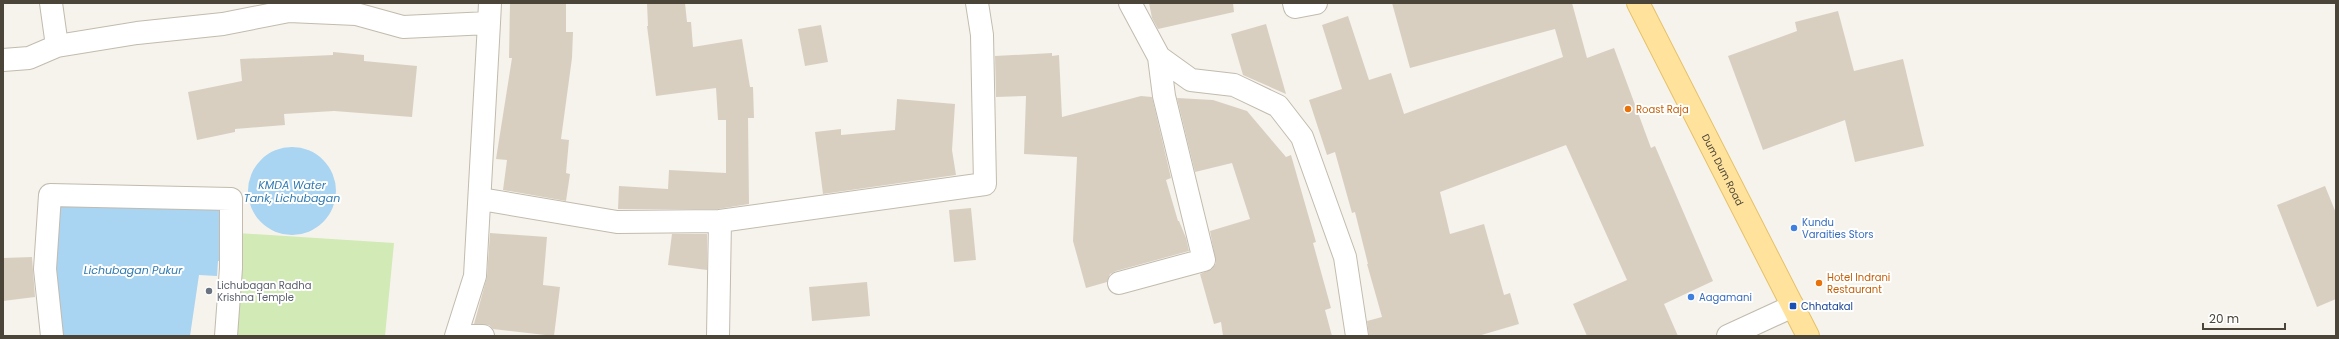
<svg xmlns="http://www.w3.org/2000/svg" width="2339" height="339" font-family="Poppins,sans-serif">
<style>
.green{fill:#d2eab5}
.water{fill:#a9d4f2}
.building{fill:#d8cfc1}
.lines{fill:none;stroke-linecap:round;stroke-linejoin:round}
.minor-casing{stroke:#c2bbae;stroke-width:24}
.primary-casing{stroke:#e6c16a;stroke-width:24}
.minor{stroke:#fff;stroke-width:22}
.primary{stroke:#ffe39c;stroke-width:22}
.food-dot{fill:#e8710a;stroke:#fff;stroke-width:1.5}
.shop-dot{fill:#3f7fe0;stroke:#fff;stroke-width:1.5}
.worship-dot{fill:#6b7280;stroke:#fff;stroke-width:1.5}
.transit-dot{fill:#1a4fb4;stroke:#fff;stroke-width:1.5}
.labels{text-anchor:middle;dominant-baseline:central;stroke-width:4;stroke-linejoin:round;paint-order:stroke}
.food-label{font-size:10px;fill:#c56008;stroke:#fff;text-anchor:start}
.street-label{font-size:10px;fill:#4b4439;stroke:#fff}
.shop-label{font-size:10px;fill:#366cbe;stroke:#fff;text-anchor:start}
.worship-label{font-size:10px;fill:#5b616d;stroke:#fff;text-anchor:start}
.transit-label{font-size:10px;fill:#164399;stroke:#fff;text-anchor:start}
.water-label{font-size:11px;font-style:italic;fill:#2e7ab2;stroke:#fff}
</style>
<rect width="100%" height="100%" fill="#f6f3ec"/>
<path class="green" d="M238,233L394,243L385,336H231Z"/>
<path class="water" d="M248 191a44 44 0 1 1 88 0a44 44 0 1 1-88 0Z
M57,203H227V262L218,261L217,276L199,275L190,336H63L51,270Z"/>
<path class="building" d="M510,3H566V32H573L572,58L561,139L569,140L566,173L570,174L566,201L503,190L507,160L496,159L512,58H509Z
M647,3H685L687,22H691L693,47L742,39L750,87H753L754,118H748L749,204L718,209H618L619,186L668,189L669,170L726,173V120H718L716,88L656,96L647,26H648Z
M1149,3H1233L1234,12L1158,29L1152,18Z
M1392,3H1572L1587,58L1614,48L1651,148L1655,146L1713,281L1664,304L1678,336H1587L1573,304L1627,280L1566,145L1440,192L1450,234L1484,224L1504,295L1510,293L1519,324L1478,336H1369L1367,321L1382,317L1367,264H1368L1355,212L1352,213L1335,152L1327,155L1309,100L1342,89L1322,25L1348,16L1369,80L1391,73L1404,114L1563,57L1555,29L1410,68Z
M1838,11L1854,71L1903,59L1924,146L1855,162L1845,120L1763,150L1728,56L1797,31L1795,22Z
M1266,24L1286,94L1243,75L1231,34Z
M821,25L828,62L805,66L798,29Z
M333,52L364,55V61L417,66L412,117L334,111L284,114L285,125L235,129V132L197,140L188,92L242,81L240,59L333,55Z
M1052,53V56L1059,55L1062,117L1141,96L1152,97L1171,178L1166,180L1178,221H1179L1186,238L1189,251L1116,271L1110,274L1107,282L1086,288L1073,241L1077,157L1024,154L1026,96L996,97L995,56Z
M1177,98L1213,100L1247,111L1286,157L1291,155L1316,242L1313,243L1331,308L1325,310L1332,336H1223L1221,322L1214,324L1200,274L1212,269L1216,263L1210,231L1250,219L1232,163L1195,172Z
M897,99L955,104L952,150L956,175L823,194L815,132L841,129V135L895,130Z
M2325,186L2336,213V299L2317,307L2277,205Z
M971,208L976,260L954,262L949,210Z
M490,233L547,237L543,285L560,287L554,336L493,329L489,325L474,324L487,277Z
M672,234H707V270L668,265Z
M32,257L35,297L3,301V258Z
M867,282L870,316L812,321L809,287Z"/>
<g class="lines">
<g class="minor-casing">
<path id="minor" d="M51,3L57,46
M1130,3L1159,57L1191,80L1234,85L1278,106L1302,137L1345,257L1357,336
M1294,3L1295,7L1316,3
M489,23L490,3
M3,60L29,58L57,46L137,33L223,24L289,11L356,14L403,27L489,23L475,276L456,336
M481,199L617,222L720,221
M1119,283L1204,260L1164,96L1159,57
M52,336L45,269L50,195L231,199V268L226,336
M472,336H483
M718,336L720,221L985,184L982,35L977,3
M1728,336L1793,306"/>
</g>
<g class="primary-casing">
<g id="primary">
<path id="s1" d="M1638,3L1808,336"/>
</g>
</g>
<use href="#minor" class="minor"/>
<use href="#primary" class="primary"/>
</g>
<g class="food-dot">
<circle cx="1628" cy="109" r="4"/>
<circle cx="1819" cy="283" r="4"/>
</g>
<g class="shop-dot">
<circle cx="1794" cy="228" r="4"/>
<circle cx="1691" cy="297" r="4"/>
</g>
<circle class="worship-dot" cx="209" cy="291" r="4"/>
<rect class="transit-dot" x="1789" y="302" width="8" height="8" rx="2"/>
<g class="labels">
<g class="food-label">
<text x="1636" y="109">Roast Raja</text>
<text x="1827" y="277">Hotel Indrani<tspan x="1827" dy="12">Restaurant</tspan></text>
</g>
<g class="street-label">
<text stroke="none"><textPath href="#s1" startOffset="187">Dum Dum Road</textPath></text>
</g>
<g class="shop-label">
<text x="1802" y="222">Kundu<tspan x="1802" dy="12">Varaities Stors</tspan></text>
<text x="1699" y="297">Aagamani</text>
</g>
<g class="worship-label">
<text x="217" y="285">Lichubagan Radha<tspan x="217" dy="12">Krishna Temple</tspan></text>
</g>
<g class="transit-label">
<text x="1801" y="306">Chhatakal</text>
</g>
<g class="water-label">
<text x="292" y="185">KMDA Water<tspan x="292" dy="13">Tank, Lichubagan</tspan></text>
<text x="133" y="270">Lichubagan Pukur</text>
</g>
</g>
<rect width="2339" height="339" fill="none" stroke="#4b4439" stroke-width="8"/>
<path d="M2203 323v6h82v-6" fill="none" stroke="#4b4439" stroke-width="2"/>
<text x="2209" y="323" font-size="12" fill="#4b4439" stroke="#ffffff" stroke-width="3" paint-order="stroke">20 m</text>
</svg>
